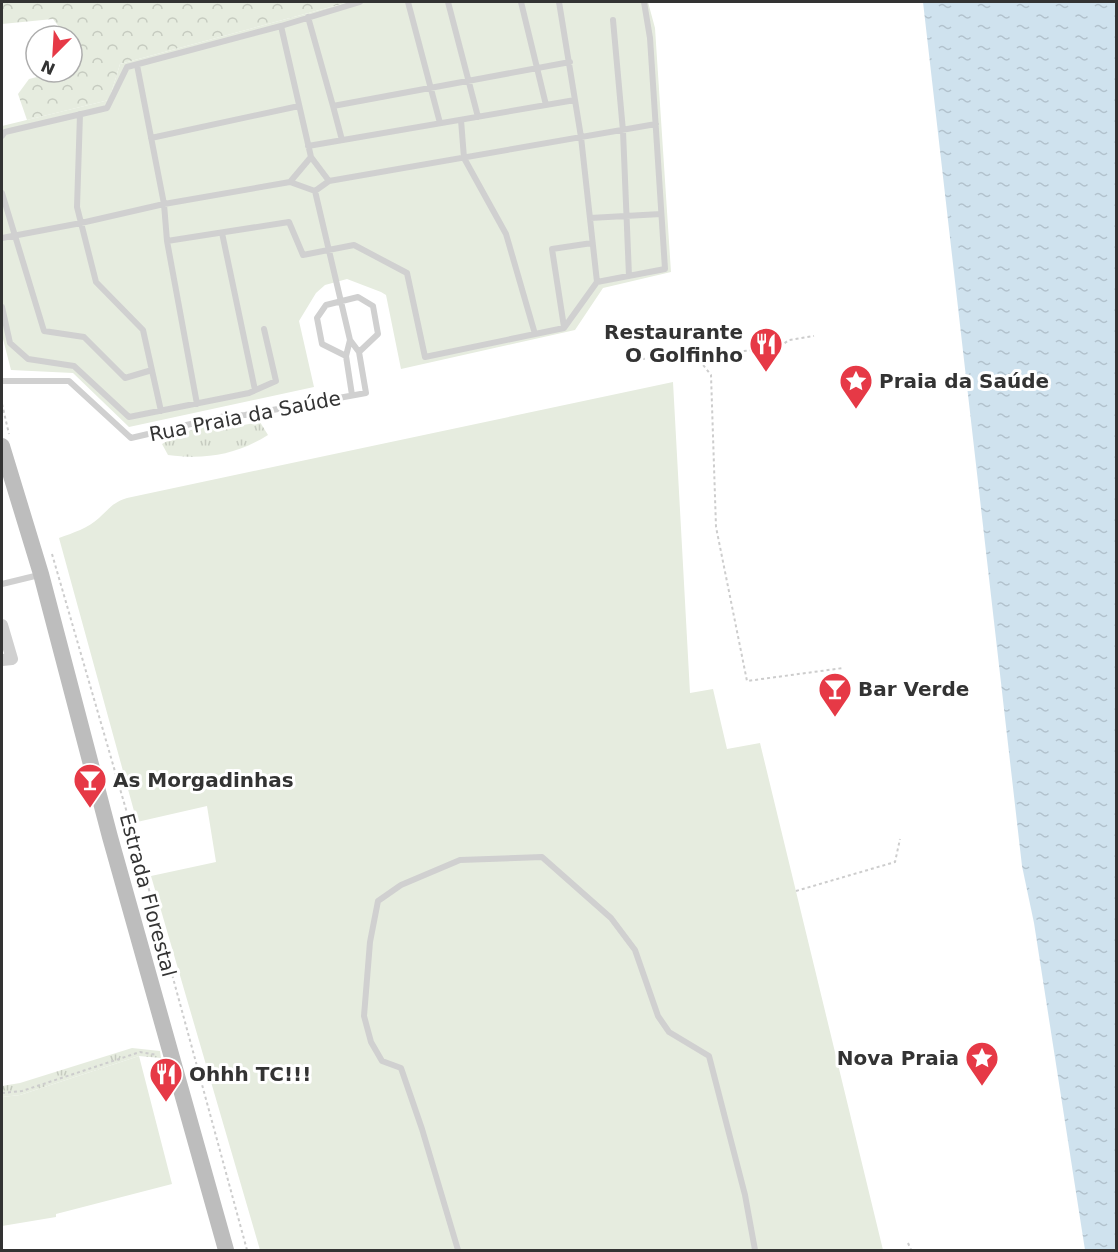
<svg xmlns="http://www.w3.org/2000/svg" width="1118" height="1252" font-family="'DejaVu Sans',sans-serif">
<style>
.grass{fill:url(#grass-tufts)}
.forest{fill:url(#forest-crowns)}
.park{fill:#e6ecdf}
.water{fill:url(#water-ripples)}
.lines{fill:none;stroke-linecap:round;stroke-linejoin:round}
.path{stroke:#cdcdcd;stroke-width:2;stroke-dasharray:3 3;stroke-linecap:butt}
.lane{stroke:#d0d0d0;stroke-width:6}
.street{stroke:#d0d0d0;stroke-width:12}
.secondary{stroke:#bdbdbd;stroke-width:16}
.labels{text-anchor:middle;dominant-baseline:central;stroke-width:6;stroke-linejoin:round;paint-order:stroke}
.poi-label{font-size:20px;font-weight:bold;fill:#333;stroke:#fff;text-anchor:start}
.street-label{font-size:20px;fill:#333;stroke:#fff}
</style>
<defs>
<pattern id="grass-tufts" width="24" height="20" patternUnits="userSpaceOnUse" patternTransform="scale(1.5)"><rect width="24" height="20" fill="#e6ecdf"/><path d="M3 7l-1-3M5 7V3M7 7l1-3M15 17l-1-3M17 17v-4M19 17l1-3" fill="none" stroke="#c6cbc0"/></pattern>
<pattern id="forest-crowns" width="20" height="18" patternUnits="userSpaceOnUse" patternTransform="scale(1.5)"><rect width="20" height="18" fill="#e6ecdf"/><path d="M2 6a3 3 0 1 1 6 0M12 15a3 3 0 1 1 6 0" fill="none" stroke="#c6cbc0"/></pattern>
<pattern id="water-ripples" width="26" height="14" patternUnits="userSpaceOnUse" patternTransform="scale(1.5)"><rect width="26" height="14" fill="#cfe2ee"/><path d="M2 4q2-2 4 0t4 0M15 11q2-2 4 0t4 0" fill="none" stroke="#b2c2cd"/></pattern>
</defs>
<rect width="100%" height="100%" fill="#fff"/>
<path class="grass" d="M229,422L238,426L260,422L268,435C236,455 205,460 168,455L162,444C188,430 198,426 229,422Z
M132,1048L160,1051L161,1058L139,1056L20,1095L2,1097V1086L20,1083Z"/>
<path class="forest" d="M2,2H349L120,64L109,100L27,120L18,94L29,79L57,72H72V59L76,50L72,45V36H66L53,19L2,24Z"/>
<path class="park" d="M349,2H648L655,28L671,272L603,288L575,330L401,369L386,295L381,292L347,279L325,285L316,293L299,321L314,387L129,427L73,373L11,370L2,335V126L109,100L120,64Z
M673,382L690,693L713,689L727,749L760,743L883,1250H260L151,876L216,862L207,806L137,822L59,538C73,533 88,528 99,518C110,508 112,503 127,498Z
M139,1056L172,1184L56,1214V1217L2,1226V1097L20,1095Z"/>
<path class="water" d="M923,2H1116V1250H1085L1034,923L1022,866Z"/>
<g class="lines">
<path class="path" d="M696,356L763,349L782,345L789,340L814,336
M636,360L669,355L696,356L711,375L716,527L747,681L843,668
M2,404L9,434
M52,554L145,875L247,1250
M796,891L895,862L900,839
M2,1093L22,1091L140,1052L157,1055
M908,1243L911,1250"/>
<path class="lane" d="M408,2L440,123
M448,2L478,117
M521,2L546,105
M559,2L581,137L597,282
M308,17L333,106L570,62
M613,20L623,131L629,276
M281,26L311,157
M137,65L164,204L167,241
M333,106L342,140
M80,114L77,207L96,282L143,330L161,411
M461,120L464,158L506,234L535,334
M2,136L5,132L107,108L127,67L281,26L360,2
M151,138L299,106
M308,146L575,100
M311,157L329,181L315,191L290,182Z
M329,181L656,124
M315,191L350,340L359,352
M2,193L44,331L84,337L125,378L152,370
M590,218L661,214
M222,233L255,390
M2,238L81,223L164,204L290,182
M2,307L10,343L28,359L74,366L129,417L249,393L276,381L264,329
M564,327L552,249L592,243
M346,356L350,340
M2,381H69L131,438L225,416L245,415L366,393L359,352L378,334L373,306L358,297L326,305L317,318L322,344L346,356L352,395
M197,404L167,241L289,222L303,255L354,245L407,273L425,357L564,328L597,282L665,269L650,38L644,2
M2,584L39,575
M458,1250L422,1129L401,1068L382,1061L371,1042L364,1016L370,942L378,901L401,885L460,860L542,857L611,918L635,950L658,1016L669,1032L709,1056L745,1195L755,1250"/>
<path class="street" d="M2,625L12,659L2,660"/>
<path class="secondary" d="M2,446L41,574L110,837L226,1250"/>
</g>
<defs>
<g id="restaurant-pin" transform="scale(1.725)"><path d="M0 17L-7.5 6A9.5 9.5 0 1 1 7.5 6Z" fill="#e63946" stroke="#fff"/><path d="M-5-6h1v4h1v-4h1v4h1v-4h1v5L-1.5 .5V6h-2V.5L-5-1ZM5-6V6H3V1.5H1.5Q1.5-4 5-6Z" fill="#fff"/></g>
<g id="sight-pin" transform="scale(1.725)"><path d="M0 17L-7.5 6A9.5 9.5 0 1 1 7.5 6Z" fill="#e63946" stroke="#fff"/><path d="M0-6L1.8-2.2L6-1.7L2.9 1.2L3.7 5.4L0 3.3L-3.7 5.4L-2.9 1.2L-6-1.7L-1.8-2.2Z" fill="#fff"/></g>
<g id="bar-pin" transform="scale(1.725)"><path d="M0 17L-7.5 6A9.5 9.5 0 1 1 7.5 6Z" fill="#e63946" stroke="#fff"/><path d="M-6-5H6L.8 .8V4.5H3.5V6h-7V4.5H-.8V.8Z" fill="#fff"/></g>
</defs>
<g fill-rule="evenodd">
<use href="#restaurant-pin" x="766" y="344"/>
<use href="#sight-pin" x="856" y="381"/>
<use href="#bar-pin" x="835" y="689"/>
<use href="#bar-pin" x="90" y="780"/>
<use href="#sight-pin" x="982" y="1058"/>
<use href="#restaurant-pin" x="166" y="1074"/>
</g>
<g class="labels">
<g class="poi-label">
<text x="743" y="332" text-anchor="end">Restaurante<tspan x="743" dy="23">O Golfinho</tspan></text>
<text x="879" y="381">Praia da Saúde</text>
<text x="858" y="689">Bar Verde</text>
<text x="113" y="780">As Morgadinhas</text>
<text x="959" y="1058" text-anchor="end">Nova Praia</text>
<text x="189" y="1074">Ohhh TC!!!</text>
</g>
<g class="street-label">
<text transform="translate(245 416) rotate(-11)">Rua Praia da Saúde</text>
<text transform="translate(148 895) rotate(75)">Estrada Florestal</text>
</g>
</g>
<rect width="1118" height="1252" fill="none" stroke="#333333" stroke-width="6"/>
<g transform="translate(54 54) rotate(204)"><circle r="28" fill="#ffffff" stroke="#adadad" stroke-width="1.5"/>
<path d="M0-4.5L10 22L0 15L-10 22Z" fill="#e63946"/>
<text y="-9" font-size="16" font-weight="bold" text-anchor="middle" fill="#333333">N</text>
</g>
</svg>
